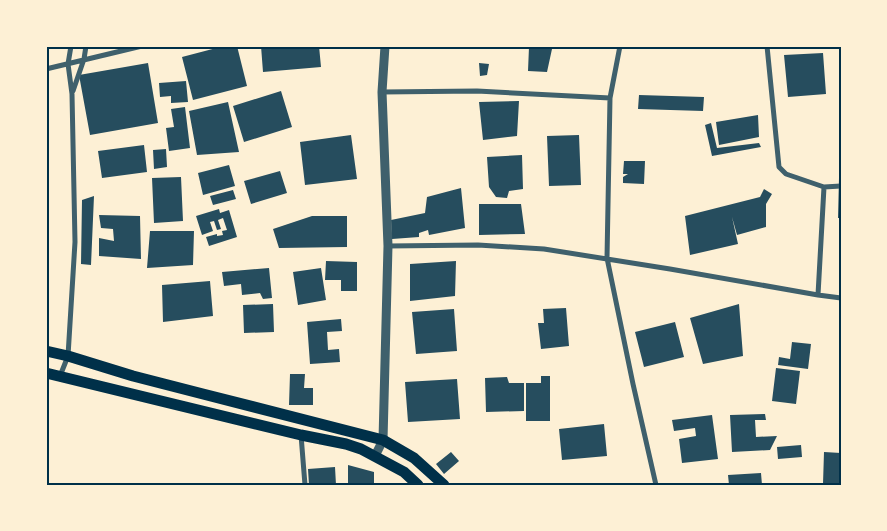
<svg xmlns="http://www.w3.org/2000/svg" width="887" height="531" font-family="'Fira Sans',sans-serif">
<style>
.building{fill:#264d5e}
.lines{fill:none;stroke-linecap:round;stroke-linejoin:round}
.minor{stroke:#3f606c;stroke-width:5}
.tertiary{stroke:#3f606c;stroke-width:9}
.primary{stroke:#003049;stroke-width:11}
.neatline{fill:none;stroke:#003049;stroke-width:2}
</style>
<rect width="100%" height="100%" fill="#fdf0d5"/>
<path class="building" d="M224,46H237L247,86L193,100L182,57Z
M261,46H319L321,67L263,72Z
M529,47L552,49L547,72L528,71Z
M823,53L826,94L788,97L784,55Z
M148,63L158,123L90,135L79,75Z
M479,63L489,64L487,75L480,76Z
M186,81L188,102L171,103V96L160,97L159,83Z
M281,91L292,127L244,142L233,106Z
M639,95L704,97L703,111L638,109Z
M519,101L517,136L483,140L479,102Z
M228,102L239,152L197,155L189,111Z
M185,107L190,148L169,151L166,128L174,127L171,109Z
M758,115L759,137L719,145L716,122Z
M711,123L717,148L759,143L761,147L712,156L705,125Z
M351,135L357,179L305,185L300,142Z
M579,135L581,185L549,186L547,136Z
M144,145L147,172L102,178L98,151Z
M166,149L167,167L154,169L153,150Z
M522,155L523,189L509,191L507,198L496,197L489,187L487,157Z
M624,161H645L644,184L623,183V177L628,174H623Z
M229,165L235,186L203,195L198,173Z
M280,171L287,193L251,204L244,181Z
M181,177L183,221L154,223L152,178Z
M839,178H841V218H838Z
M461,188L465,228L429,235L428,230L419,233V237L392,239L391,220L425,213L427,197Z
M764,189L772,194L766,204V227L737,235L732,217L738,244L690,255L685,216L760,197Z
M233,190L236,199L213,205L210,196Z
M94,196L91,265L81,264L82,200Z
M479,204H521L525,234L479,235Z
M219,209L220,213L229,210L237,237L209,246L206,237L217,234V236L223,235L222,231L227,230L223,218L218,220L221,229L217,230L214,221L210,222L213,231L202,235L196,216Z
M99,215L140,216L141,259L99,256V238L114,241L113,229L101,228Z
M312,216H347V247L279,248L273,229Z
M150,231H194L193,265L147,268Z
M326,261L357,262V291H341V280H325Z
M456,261L455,296L410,301V264Z
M269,268L272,298L263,299L260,293L242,295L241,284L224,286L222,272Z
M321,268L326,300L298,305L293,272Z
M210,281L213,316L163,322L162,285Z
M273,304L274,332L244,333L243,305Z
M739,304L743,356L703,364L690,318Z
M566,308L569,346L541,349L538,323H544L543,309Z
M454,309L457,351L416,354L412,312Z
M341,319L342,331L327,332L328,350L339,349L340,362L310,364L307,322Z
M675,322L684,357L644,367L635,332Z
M792,342L811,344L808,369L778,365L779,357L790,359Z
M776,368L800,371L796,404L772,401Z
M290,374H305L304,388H313V405H289Z
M541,376H550V421H526V383H541Z
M507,377L509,383H524V411L486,412L485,378Z
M457,379L460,419L408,422L405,382Z
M765,414L766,420H755L756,437L777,436L770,450L732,452L730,415Z
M712,415L718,459L682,463L679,439L696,436L695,428L674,431L672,420Z
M604,424L607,456L562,460L559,429Z
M801,445L802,457L778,459L777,447Z
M451,452L459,461L444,474L436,464Z
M824,452L841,453V485L823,484Z
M348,465L374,472V485H348Z
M335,467L336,485H309L308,469Z
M761,473L762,485H729L728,475Z"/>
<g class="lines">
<path class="minor" d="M620,46L610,98L607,258L633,384L656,485
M767,46L779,167L786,174L824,187L818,295
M46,69L142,46
M73,91L84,59L86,46
M382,92L477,91L610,98
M824,187L841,186
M388,246L478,245L544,249L670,269L818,295L841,298
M60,376L68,356L75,242L72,94L68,64L71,46
M301,435L305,485"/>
<path class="tertiary" d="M375,456L383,440L388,246L382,92L385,46"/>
<path class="primary" d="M46,351L68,356L133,376L203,394L383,440L414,458L444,485
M46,373L301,435L346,444L361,449L404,472L418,485"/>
</g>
<rect width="887" height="531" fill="none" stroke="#fdf0d5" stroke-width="95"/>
<rect x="48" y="48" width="792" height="436" class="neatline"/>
</svg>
